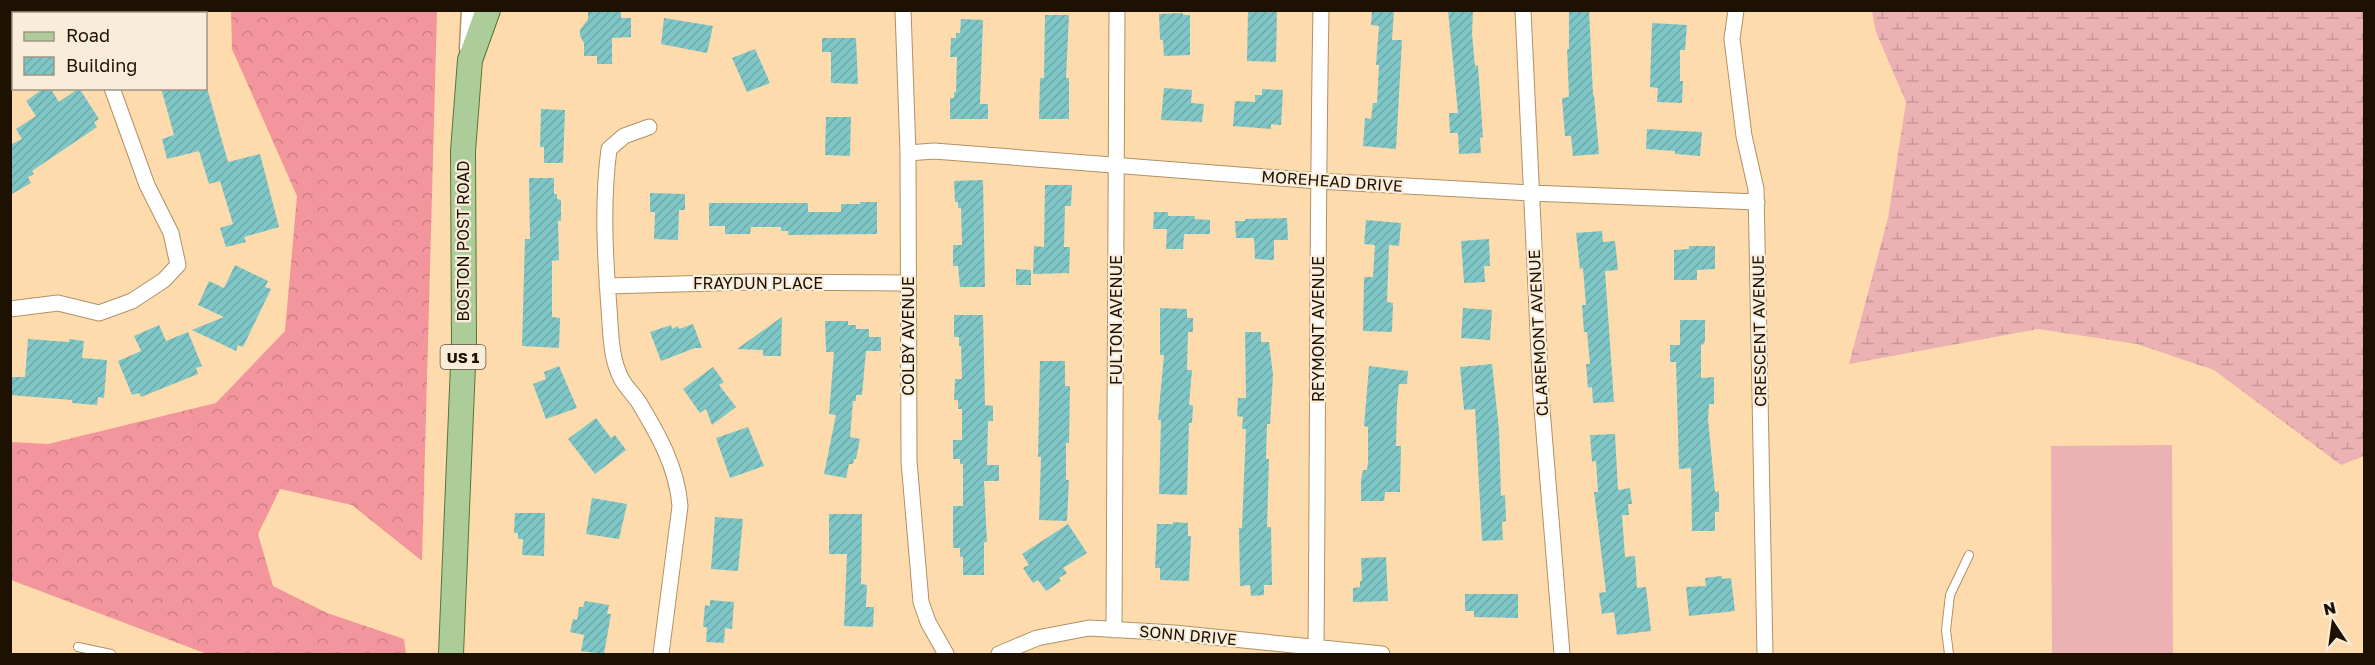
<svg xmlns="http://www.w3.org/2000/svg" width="2375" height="665" font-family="'Golos Text',sans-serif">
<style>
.forest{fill:url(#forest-crowns)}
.wetland{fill:url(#wetland-marsh)}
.pitch{fill:#ebb1b3}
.building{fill:url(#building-hatch)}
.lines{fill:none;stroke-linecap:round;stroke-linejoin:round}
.lane-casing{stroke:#b09164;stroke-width:10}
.street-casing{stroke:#b09164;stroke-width:17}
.secondary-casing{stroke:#b09164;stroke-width:25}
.primary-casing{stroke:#567539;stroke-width:26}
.lane{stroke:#fff;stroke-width:8}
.street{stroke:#fff;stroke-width:15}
.secondary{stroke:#fff;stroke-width:22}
.primary{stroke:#accd9a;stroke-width:24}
.labels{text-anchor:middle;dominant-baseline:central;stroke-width:4.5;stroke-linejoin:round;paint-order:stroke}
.shield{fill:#f9ecd9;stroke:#5f5342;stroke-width:1.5}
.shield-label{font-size:15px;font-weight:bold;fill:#1d1102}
.street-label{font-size:16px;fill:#1d1102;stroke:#f9ecd9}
</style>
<defs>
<pattern id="forest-crowns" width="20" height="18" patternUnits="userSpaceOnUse" patternTransform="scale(1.5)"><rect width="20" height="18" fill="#f2959c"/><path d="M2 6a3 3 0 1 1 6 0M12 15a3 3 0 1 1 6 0" fill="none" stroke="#cf7f85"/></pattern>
<pattern id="wetland-marsh" width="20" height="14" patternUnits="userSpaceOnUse" patternTransform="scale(1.5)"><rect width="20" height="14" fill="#ebb1b3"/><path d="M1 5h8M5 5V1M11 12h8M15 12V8" fill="none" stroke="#c99798"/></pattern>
<pattern id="building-hatch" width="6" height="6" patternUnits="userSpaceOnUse" patternTransform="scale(1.5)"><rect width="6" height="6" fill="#7fc6c6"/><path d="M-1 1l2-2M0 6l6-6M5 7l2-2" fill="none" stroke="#6da9a8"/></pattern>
</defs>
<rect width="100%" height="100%" fill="#fddbac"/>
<path class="forest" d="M231,11H437L422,561L352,505L280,489L258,534L273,586L327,613L404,639L406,654H207L11,580V442L48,444L216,403L285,331L297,196L232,49Z"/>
<path class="wetland" d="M1872,11H2364V456L2341,465L2214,370L2137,344L2038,329L1849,364L1888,218L1906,102L1876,32Z"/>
<path class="pitch" d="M2172,445L2173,654H2052L2051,446Z"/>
<path class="building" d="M588,10H621V18H631V37L612,38V64H597V56H584V43L580,36V30L588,19Z
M1248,10H1277L1276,62L1247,61Z
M1372,10H1394L1392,40H1402L1396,149L1363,146L1365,118L1371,119L1373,103H1377L1379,65H1376L1379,26L1371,25Z
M1448,10H1473L1472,34L1475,66L1478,65L1483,137L1480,138L1481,153L1459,154L1458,133H1450L1449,113H1458Z
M1569,10H1589L1593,95H1594L1599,154L1573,156L1571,136H1565L1562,98L1569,97L1567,49H1569Z
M1183,13V15H1190V55L1164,56L1163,40H1160L1159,14Z
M1045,15H1069L1066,78H1069V119H1039L1040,78H1044Z
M664,18L713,26L707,53L661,44Z
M961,19L983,20L980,104H988V119H950V98H954V92H956L957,57H950L951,38H956V33H960Z
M1652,23L1687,25L1685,50H1680V81H1683L1682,103L1657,102L1658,88L1650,87Z
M822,38H856L858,84L831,83V52H822Z
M755,49L770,83L747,92L732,58Z
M44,88H50L59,102L79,88L99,119L94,122L97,127L32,171L34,174L28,177L31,183L10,195V145L22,139L16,129L36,116L26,101Z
M161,88H207L228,162L260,154L279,227L244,237L246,242L226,247L220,228L233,224L220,181L209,184L199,151L167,159L162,139L174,135Z
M1164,88L1192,90L1191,103L1204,104L1202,122L1161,120Z
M1262,89L1283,90L1281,125L1271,124V129L1233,126L1235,101L1255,102V95H1262Z
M541,109L565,110L563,163H544V147H540Z
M826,117H851L850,156L825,155Z
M1647,129L1702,132L1700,156L1675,154V151L1646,149Z
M529,178H554V194H557V199L561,200V221H558L559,260L552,261V317L560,318L559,348L522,346L525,239H530Z
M983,180L985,287H960L958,266H953V245H962L961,208H958V202H955L954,181Z
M1045,185H1072L1071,206H1065L1064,247H1070L1069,273L1033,274L1034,246L1044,247Z
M650,193L685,194V210H679L678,240L654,239L655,212H650Z
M860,202H877V234L788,235V231H781V227H751L750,234H725V226H709V203H808V212H841V204H860Z
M1154,212H1168V216H1195L1194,219L1210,220V234H1184L1183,249H1166L1167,229H1153Z
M1287,218L1288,240H1274V260L1255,259L1254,238H1236L1235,221H1245V219Z
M1366,220L1401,223L1399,246L1389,245L1387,302L1393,303L1392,332L1363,331L1364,277H1373L1375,245L1364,244Z
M1602,231L1603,242L1615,241L1618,270L1605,271L1614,402L1593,403L1592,387L1588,388L1586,364H1590L1587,332H1584L1582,305H1586L1583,268L1580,269L1576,233Z
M1489,239L1490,266H1484L1485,282L1464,283L1461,241Z
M1689,246H1715V269L1697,270V280H1674V250L1689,249Z
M235,265L268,281L265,287L271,289L243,347L238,345L236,351L192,330L224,317L198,305L209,281L224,288Z
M1016,269L1031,270V285H1016Z
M1160,308L1187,309V318H1193V332H1188L1187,370H1192L1189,405H1193L1192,423H1189L1187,495L1159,494L1161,420H1158L1164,355H1160Z
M1463,308L1492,310L1490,340L1461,338Z
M954,315H983L985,405L993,406V421H988L987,465H999V481H984L987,542H984V575H963V557H960V548H953V506H963V464H960V459H953V440H962V409H958V400H954L955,379H962L961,346H959V337H954Z
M782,317L781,356H763V350L737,349Z
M1680,320H1705V340L1704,344L1701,345V378L1714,377V404H1709L1708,419L1715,492L1719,491V512H1715V531H1692L1691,468L1679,469L1676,362H1670V345H1680Z
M825,321H848V325H856V329H869V337H881V351H866L862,395H856V401H853L850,437L860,439L856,459H854L853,464H849L846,478L824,474L836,415L829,414L834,352H826Z
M693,324L702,348H695L661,361L650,332L671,325L672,329L678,326L679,329Z
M159,325L166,341L188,332L202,366L196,368L198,374L141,397L139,393L132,395L118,361L141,351L134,336Z
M1245,332H1261V342H1269L1273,375L1270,424H1267L1266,459H1269L1267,527H1271L1272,585H1264V595L1251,596L1250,585L1240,586L1239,528H1242L1246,429H1242L1243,417L1237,416L1238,398H1246Z
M28,339L69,342V339L84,341L82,358L107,360L104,398L98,397L97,405L72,403V400L10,395V377H25Z
M1040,361H1065V386H1070L1069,443H1066V480H1069L1067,521L1039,520L1041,457H1038Z
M1492,364L1499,430L1501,496L1505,495L1506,521L1502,522L1503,540L1482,541L1475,409L1464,410L1460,367Z
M559,366L577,408L546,419L533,384L546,379L544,372Z
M1369,366L1408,371L1407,384H1399L1397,404L1396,446H1401L1400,492H1385L1384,501H1361V480L1363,470H1367L1368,462V427L1364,426Z
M713,367L724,382L719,385L736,407L712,425L706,409L700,413L683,389Z
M596,418L611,438L615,435L626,450L595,474L568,439Z
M748,427L764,466L730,478L716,438Z
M1615,434L1618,490L1630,488L1632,504H1628L1629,515H1622L1625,557L1635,556L1637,588L1646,587L1651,631L1617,635L1614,612L1602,614L1599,593L1606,592L1594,492H1598L1596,461L1592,462L1590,435Z
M592,498L627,504L619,539L586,534Z
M515,513H545L544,556L522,555L523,539H518V533H514Z
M829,514H862L861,584L867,585L866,607H874L873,627L844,626L847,554H829Z
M715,517L743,519L738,571L711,569Z
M1173,522L1188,523V536H1191L1189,581L1160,580V568H1155L1157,524H1173Z
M1068,524L1087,553L1063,568L1067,573L1059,578L1061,581L1046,591L1038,580L1033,583L1023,568L1029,565L1022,554Z
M1386,557L1388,601L1353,602V588L1360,587V581H1362L1361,558Z
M1722,576V579L1731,578L1735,611L1689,616L1686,587L1706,586L1705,578Z
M1465,594H1518V618L1474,617V611H1465Z
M710,600L734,602L732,629L725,628L724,643L706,642L707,627H703L705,605L710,606Z
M585,601L609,605L607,614H611L604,654L581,651L584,635L570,632L573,619L577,620L579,607H583Z"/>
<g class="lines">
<g class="lane-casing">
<path id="lane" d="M10,85L14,83
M78,647L111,654
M1949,654L1946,630L1950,595L1969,555"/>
</g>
<g class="street-casing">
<path id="street" d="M903,10L908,153L909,461L921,602L928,622L946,654
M1523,10L1541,396L1562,654
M1736,10L1732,39L1744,136L1756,189L1765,654
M110,14L112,10
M649,127L624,136L609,149C602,203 605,255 609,308C611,332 610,358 622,380C626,387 633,394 638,401C658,434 677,467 680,506L661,654
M908,153L934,151L1318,181L1530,193L1757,202
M607,286L750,282L908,283
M10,309L58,303L99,313L132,301L164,280L178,265L171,233L147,185L112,88
M1114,630L1117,10
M1316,647C1318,435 1317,223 1321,10
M999,654L1037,638L1089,628L1174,633L1382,654"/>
</g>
<g class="secondary-casing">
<path id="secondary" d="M471,48L473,10"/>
</g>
<g class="primary-casing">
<path id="primary" d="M451,654L464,341L463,151L470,60L488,10"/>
</g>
<use href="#lane" class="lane"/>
<use href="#street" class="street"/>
<use href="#secondary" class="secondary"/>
<use href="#primary" class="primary"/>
</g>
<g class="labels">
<rect class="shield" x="440.5" y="345" width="45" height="24" rx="4.5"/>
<g class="shield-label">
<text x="463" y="357">US 1</text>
</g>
<g class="street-label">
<text transform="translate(1332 181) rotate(4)">MOREHEAD DRIVE</text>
<text transform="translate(463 241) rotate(-90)">BOSTON POST ROAD</text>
<text x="758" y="283">FRAYDUN PLACE</text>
<text transform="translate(1116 320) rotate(-90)">FULTON AVENUE</text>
<text transform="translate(1318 329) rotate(-90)">REYMONT AVENUE</text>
<text transform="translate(1759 331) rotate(-91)">CRESCENT AVENUE</text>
<text transform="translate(1538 333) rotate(-93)">CLAREMONT AVENUE</text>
<text transform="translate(908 336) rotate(-90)">COLBY AVENUE</text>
<text transform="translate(1188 635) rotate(5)">SONN DRIVE</text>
</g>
</g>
<rect width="2375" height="665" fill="none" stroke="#1d1102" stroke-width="24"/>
<rect x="12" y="12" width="195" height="78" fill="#f9ecd9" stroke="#a19483" stroke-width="1.5"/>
<rect x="24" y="32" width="30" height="9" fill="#accd9a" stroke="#a19483" stroke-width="1.5"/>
<text x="66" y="42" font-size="18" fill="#1d1102">Road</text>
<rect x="24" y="57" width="30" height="18" fill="url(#building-hatch)" stroke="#a19483" stroke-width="1.5"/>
<text x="66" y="72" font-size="18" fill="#1d1102">Building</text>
<g transform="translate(2333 623) rotate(347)" stroke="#f9ecd9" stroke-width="4.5" paint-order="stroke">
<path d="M0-4.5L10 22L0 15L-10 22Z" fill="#1d1102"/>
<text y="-9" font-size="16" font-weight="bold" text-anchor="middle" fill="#1d1102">N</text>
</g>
</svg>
